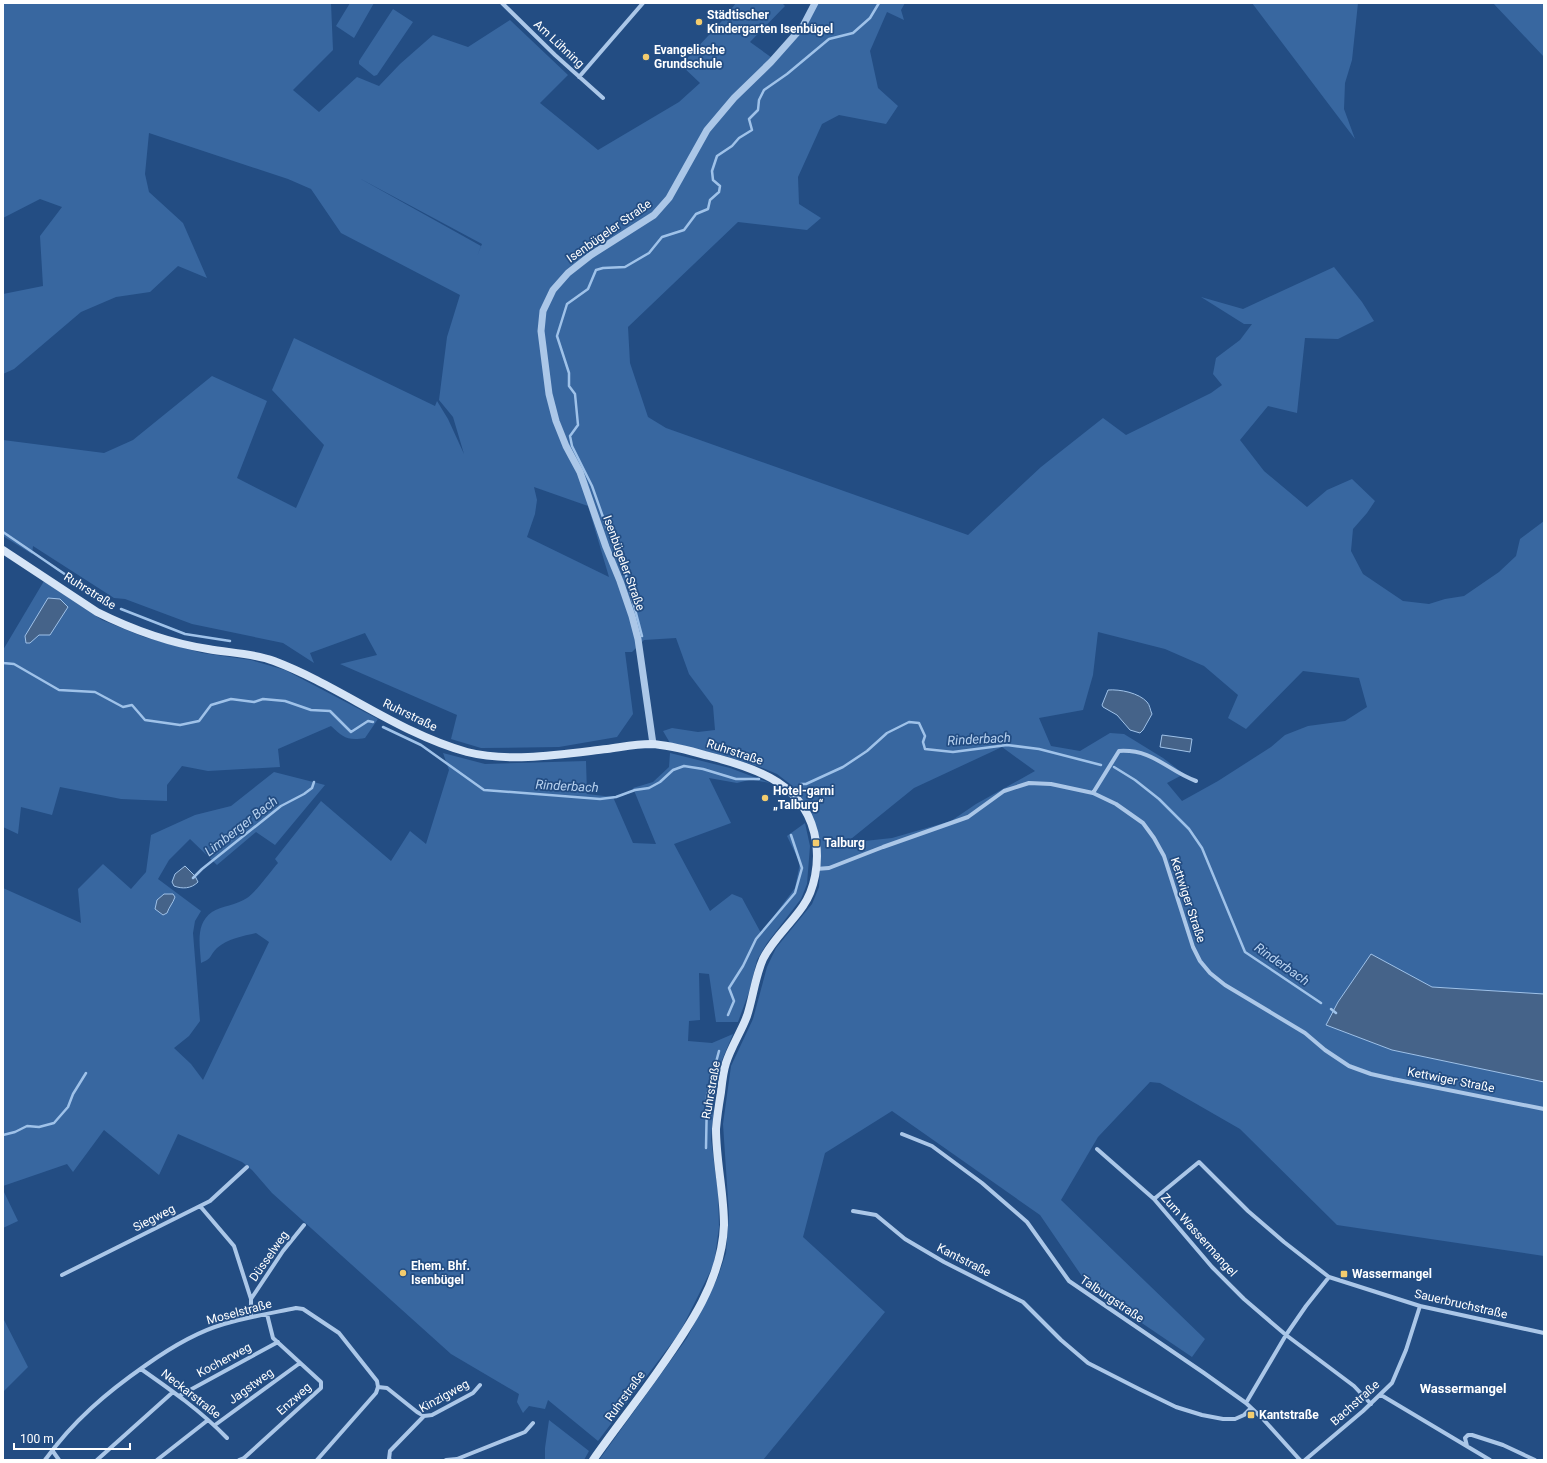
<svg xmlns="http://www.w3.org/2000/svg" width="1547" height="1463" font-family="Roboto,sans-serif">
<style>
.green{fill:#3867a0;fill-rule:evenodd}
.water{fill:#456389;stroke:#9fc2e9}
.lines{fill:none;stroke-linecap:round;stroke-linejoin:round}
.stream{stroke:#9fc2e9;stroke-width:2.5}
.minor{stroke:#abc7e8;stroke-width:4}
.tertiary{stroke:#abc7e8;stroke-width:7}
.secondary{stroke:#d5e4f6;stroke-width:8}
.poi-dot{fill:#f3cc6e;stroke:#234d83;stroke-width:1.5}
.labels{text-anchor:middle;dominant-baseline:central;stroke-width:3.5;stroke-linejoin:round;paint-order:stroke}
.poi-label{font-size:12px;font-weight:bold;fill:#fff;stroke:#234d83;text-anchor:start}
.street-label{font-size:12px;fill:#fff;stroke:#234d83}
.water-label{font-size:13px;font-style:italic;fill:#b7d1ef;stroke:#234d83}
.neighbourhood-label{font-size:13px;font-weight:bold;fill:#fff;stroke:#234d83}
</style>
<rect width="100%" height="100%" fill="#234d83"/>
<path class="green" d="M3,3H331L333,50L293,90L319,112L357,77L379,86L400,64L433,35L468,47L510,20L568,75L540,103L598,150L679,102L700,83L681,65L721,22L736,3H782L785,6L750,42L775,60L815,3H905L901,10L904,20L887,12L870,51L878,88L898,106L886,124L839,115L822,124L798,177L799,204L821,218L807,230L738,222L628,327L630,363L648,417L666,428L968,535L1041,467L1103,418L1126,435L1211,393L1222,385L1213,374L1216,358L1240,340L1252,324H1244L1201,297L1243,309L1334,267L1362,302L1374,321L1338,339L1305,338L1297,413L1268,406L1240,440L1264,471L1307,507L1327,490L1352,479L1375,501L1367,513L1353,529L1351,551L1363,574L1403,601L1429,604L1445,599L1464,596L1499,572L1516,556L1520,539L1544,521V994L1432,987L1371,955L1338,1002L1326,1025L1392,1050L1544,1082V1256L1337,1225L1240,1129L1160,1083L1150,1082L1098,1137L1061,1200L1205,1339L1192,1357L1090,1288L1040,1215L892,1111L825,1153L803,1237L885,1312L763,1460H599L687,1338L718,1277L726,1253L729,1215L723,1124L731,1066L753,1019L767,967L776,948L812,904L819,887L821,846L817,830L811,814L800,795L790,784L777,774L760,767L725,756L670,743L663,731L672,728L698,732L715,730L713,706L689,674L676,638L644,640L632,652H625L633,714L617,737L559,747L481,748L451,739L457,715L340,664L377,655L365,633L310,653L314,663L283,643L192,624L125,599L114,598L33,546L32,554L3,536V440L104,453L133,440L212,376L267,401L237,478L296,508L324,445L272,390L294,338L435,406L437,401L448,419L464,454L453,417L439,400L447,337L460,295L341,233L311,189L288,179L149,133L145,174L149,192L183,223L207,278L178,266L150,292L116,297L81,312L14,369L3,374V294L43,286L40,236L62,207L40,199L3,218ZM359,178L482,244L477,256L481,246ZM534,487L588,506L609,577L527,537L535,514L537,500ZM1098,632L1165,649L1204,666L1238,695L1228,718L1246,729L1303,671L1359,678L1367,707L1345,721L1308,726L1285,735L1271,747L1218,781L1182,801L1167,783L1184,774L1163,758L1124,734L1110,733L1080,751L1051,746L1039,718L1083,710L1093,675ZM1002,747L1035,771L976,804L951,821L892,838L846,843L914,788Z
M350,3H374L354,38L336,26Z
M1252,3H1358L1352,60L1345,83L1344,109L1355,139Z
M1493,3H1544V57Z
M393,9L413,22L377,75L374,76L359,64V61Z
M44,581L102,620L144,637L202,653L251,660L285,670L378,719L365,738C347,741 343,737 331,726L278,749L280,767L208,771L182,766L167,785V801L121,799L60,787L52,815L21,807L18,834L3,827V650Z
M443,753L485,764L586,761L587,794L613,797L633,843L656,844L633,788L653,782L669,767L670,753L730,768L770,783L748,779L749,780L737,783L709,778L731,823L674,844L710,911L732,894L742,898L761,933L795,888L800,863L787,836L805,823L810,846L807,884L801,899L767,943L757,960L749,992L738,1022H716L709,974L699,973L700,1020L689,1021L688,1041L712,1043L733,1034L722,1060L716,1086L711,1139L718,1192L719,1227L714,1264L680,1332L598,1441L548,1400L545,1409L529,1406L523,1413L517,1402L519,1394L451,1354L272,1193L252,1170L242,1162L178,1134L159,1175L104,1130L73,1172L67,1164L3,1186V888L81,923L78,889L103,864L131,889L146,872L151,835L195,815L231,806L274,772L325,785L275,845L256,832L217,865L190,839L169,860L158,879L201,911L195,921L193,933L200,1021L189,1036L174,1048L191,1064L203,1080L269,942L256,933C243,936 227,939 217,948C209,956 213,958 201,963C200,945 195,924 212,912C221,906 237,905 247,898C256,892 270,872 278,863L275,859L321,801L391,861L410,831L426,844L449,770Z
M3,1190L18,1221L3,1228Z
M3,1318L28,1367L3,1392Z
M549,1420L589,1451L584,1460H545V1448Z"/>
<path class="water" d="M48,598L60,599L68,607L50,635H39L30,643H26L25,636Z
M1108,690C1120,689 1139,693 1147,702C1150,705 1150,710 1152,714L1143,730L1140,733L1130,730L1117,715L1103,707L1102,705Z
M1162,735L1192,739L1190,752L1160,747Z
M185,866L195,876L198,882C191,889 182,889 174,886L172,882L175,874Z
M164,894H173L175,897C173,903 169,907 167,913L163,915L155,909L157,900Z
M1371,954L1432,987L1544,994V1082L1392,1050L1326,1025L1338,1002Z"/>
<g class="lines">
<path class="stream" d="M3,532L110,605
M121,609L185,634L230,641
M642,636L626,575L609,534L592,486L572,446L570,436L578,425L575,394L569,386V373L557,336L567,304L588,289L596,270L603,268L625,267L649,253L662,237L684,230L696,214L708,209L710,200L719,192L720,186L713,180L712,171L717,156L732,146L739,138L752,130L749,119L758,110L759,100L764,90L787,74L829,39L853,33L870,18L879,3
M3,663L14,664L59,690L95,692L123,707L132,705L145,720L180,725L199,721L211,705L231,699L254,702L263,699L285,701L311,710L330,711L351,732L368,721L373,722
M383,727L421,745L484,790L600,799L616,797L635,790L649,788L660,782L673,770L684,766L703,769L736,779H759
M1114,767L1135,780L1159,799L1189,829L1202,848L1245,952L1321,1003
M801,784H806L843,767L867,751L887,733L909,722L919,723L925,736L923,742L925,749L953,752L1007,745L1039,749L1101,765
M193,878L202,869L281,806L304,794L312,788L314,782
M1331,1009L1336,1013
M728,1015L734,1001L729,988L743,966L756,939L795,893L802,868L791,835
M3,1135L15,1132L27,1126L39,1127L54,1123L68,1107L73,1094L86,1073
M706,1148L707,1096L719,1051"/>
<path class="minor" d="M502,3L555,55L603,98
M579,77L643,3
M1093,793L1119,751C1154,749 1166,770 1196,781
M816,869L829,868L883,847L968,817L1004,791L1029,783L1051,784L1093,793L1116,804L1143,823L1154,838L1164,856L1193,947L1200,961L1210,973L1225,985L1305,1033L1325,1050L1349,1066L1371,1074L1393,1079L1544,1109
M902,1134L932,1146L982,1183L1027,1222L1069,1281L1204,1373L1246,1403L1262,1418L1300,1460
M1097,1149L1154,1199L1212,1267L1244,1299L1286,1335L1354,1386L1371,1404
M1154,1199L1199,1162L1248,1211L1284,1242L1329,1277L1420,1306L1544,1333
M200,1206L234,1246L251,1299V1317
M853,1211L876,1215L905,1239L944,1262L1023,1302L1061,1340L1088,1363L1139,1389L1176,1407L1202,1415L1223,1419H1235L1244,1415L1251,1408
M62,1275L210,1201L247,1167
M251,1299L283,1251L304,1225
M141,1369C171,1390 201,1411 227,1438
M378,1387L387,1388L417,1412L424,1416
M1381,1395L1490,1460
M179,1396L278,1342
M1246,1403L1286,1335L1306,1306L1329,1277
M215,1425L300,1363
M1467,1446L1465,1438L1468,1435H1472L1503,1445L1535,1460
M52,1450L59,1460
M45,1460C74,1420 106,1393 146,1365C170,1348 196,1332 224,1324C248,1317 272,1313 296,1308L303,1309L339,1333L377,1381L378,1387L376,1393L317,1460
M97,1460L173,1392
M157,1460L208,1420
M239,1460L244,1458L321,1388V1382L273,1338L267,1314
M390,1460L389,1459L390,1451L424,1416L432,1415L473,1393L480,1385
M446,1460L457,1459L525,1432L533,1423
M1305,1460L1363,1411L1392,1383L1406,1350L1420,1306"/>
<path class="tertiary" d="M653,744L638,639L632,616L620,581L606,547L580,472L566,446L556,421L549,394L541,331L543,311L553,290L568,273L591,255L654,215L669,198L707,130L734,98L771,62L803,26L815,3"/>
<path class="secondary" d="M3,550L97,612C131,629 170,643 208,649C230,653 253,653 274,661C340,686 398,733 467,752C510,763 564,754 607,749C622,747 636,744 651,744C671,745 690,751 709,756C757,768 808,785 816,842C819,863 815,889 803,906C790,925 773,939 763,959C755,977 753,998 747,1016C741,1032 731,1047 726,1063C723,1072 722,1083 721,1092C719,1104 717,1117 716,1129C716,1161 724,1193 724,1225C722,1280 689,1327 658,1371C637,1401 614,1430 593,1460"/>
</g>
<g class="poi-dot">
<circle cx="699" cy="22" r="4"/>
<circle cx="646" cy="57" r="4"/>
<circle cx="765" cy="798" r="4"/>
<rect x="812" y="839" width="8" height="8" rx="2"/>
<circle cx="403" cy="1273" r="4"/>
<rect x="1340" y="1270" width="8" height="8" rx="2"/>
<rect x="1247" y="1411" width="8" height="8" rx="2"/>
</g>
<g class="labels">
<g class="poi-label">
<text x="707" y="15">Städtischer<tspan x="707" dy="14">Kindergarten Isenbügel</tspan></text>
<text x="654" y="50">Evangelische<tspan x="654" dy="14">Grundschule</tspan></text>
<text x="773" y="791">Hotel-garni<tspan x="773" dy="14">„Talburg“</tspan></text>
<text x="824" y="843">Talburg</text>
<text x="411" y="1266">Ehem. Bhf.<tspan x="411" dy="14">Isenbügel</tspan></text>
<text x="1352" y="1274">Wassermangel</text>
<text x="1259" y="1415">Kantstraße</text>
</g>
<g class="street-label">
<text transform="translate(559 44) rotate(43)">Am Lühning</text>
<text transform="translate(609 231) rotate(-35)">Isenbügeler Straße</text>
<text transform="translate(624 563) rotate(70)">Isenbügeler Straße</text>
<text transform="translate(90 591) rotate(32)">Ruhrstraße</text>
<text transform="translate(410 715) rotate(26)">Ruhrstraße</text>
<text transform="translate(735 752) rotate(18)">Ruhrstraße</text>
<text transform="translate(1188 900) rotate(72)">Kettwiger Straße</text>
<text transform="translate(1451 1080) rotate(11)">Kettwiger Straße</text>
<text transform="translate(711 1090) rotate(-80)">Ruhrstraße</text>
<text transform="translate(154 1218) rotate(-27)">Siegweg</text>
<text transform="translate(1199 1235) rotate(48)">Zum Wassermangel</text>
<text transform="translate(269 1256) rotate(-55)">Düsselweg</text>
<text transform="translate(964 1260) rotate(27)">Kantstraße</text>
<text transform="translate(1112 1299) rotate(34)">Talburgstraße</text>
<text transform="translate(1461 1304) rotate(13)">Sauerbruchstraße</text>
<text transform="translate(239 1312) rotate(-15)">Moselstraße</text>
<text transform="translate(224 1360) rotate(-28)">Kocherweg</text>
<text transform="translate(251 1386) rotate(-36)">Jagstweg</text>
<text transform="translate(191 1394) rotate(38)">Neckarstraße</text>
<text transform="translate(444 1396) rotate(-29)">Kinzigweg</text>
<text transform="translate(625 1396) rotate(-54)">Ruhrstraße</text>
<text transform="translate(294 1399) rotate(-42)">Enzweg</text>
<text transform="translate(1355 1403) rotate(-42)">Bachstraße</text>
</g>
<g class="water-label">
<text transform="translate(979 739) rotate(-3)">Rinderbach</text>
<text transform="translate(567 786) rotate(3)">Rinderbach</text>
<text transform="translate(241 826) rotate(-38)">Limberger Bach</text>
<text transform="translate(1282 964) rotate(35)">Rinderbach</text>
</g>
<g class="neighbourhood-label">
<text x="1463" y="1388">Wassermangel</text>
</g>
</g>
<rect width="1547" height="1463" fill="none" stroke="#ffffff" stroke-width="8"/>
<path d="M14 1443v6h116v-6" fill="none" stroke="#ffffff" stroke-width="2"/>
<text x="20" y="1443" font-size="12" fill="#ffffff" stroke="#234d83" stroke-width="3" paint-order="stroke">100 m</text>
</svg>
